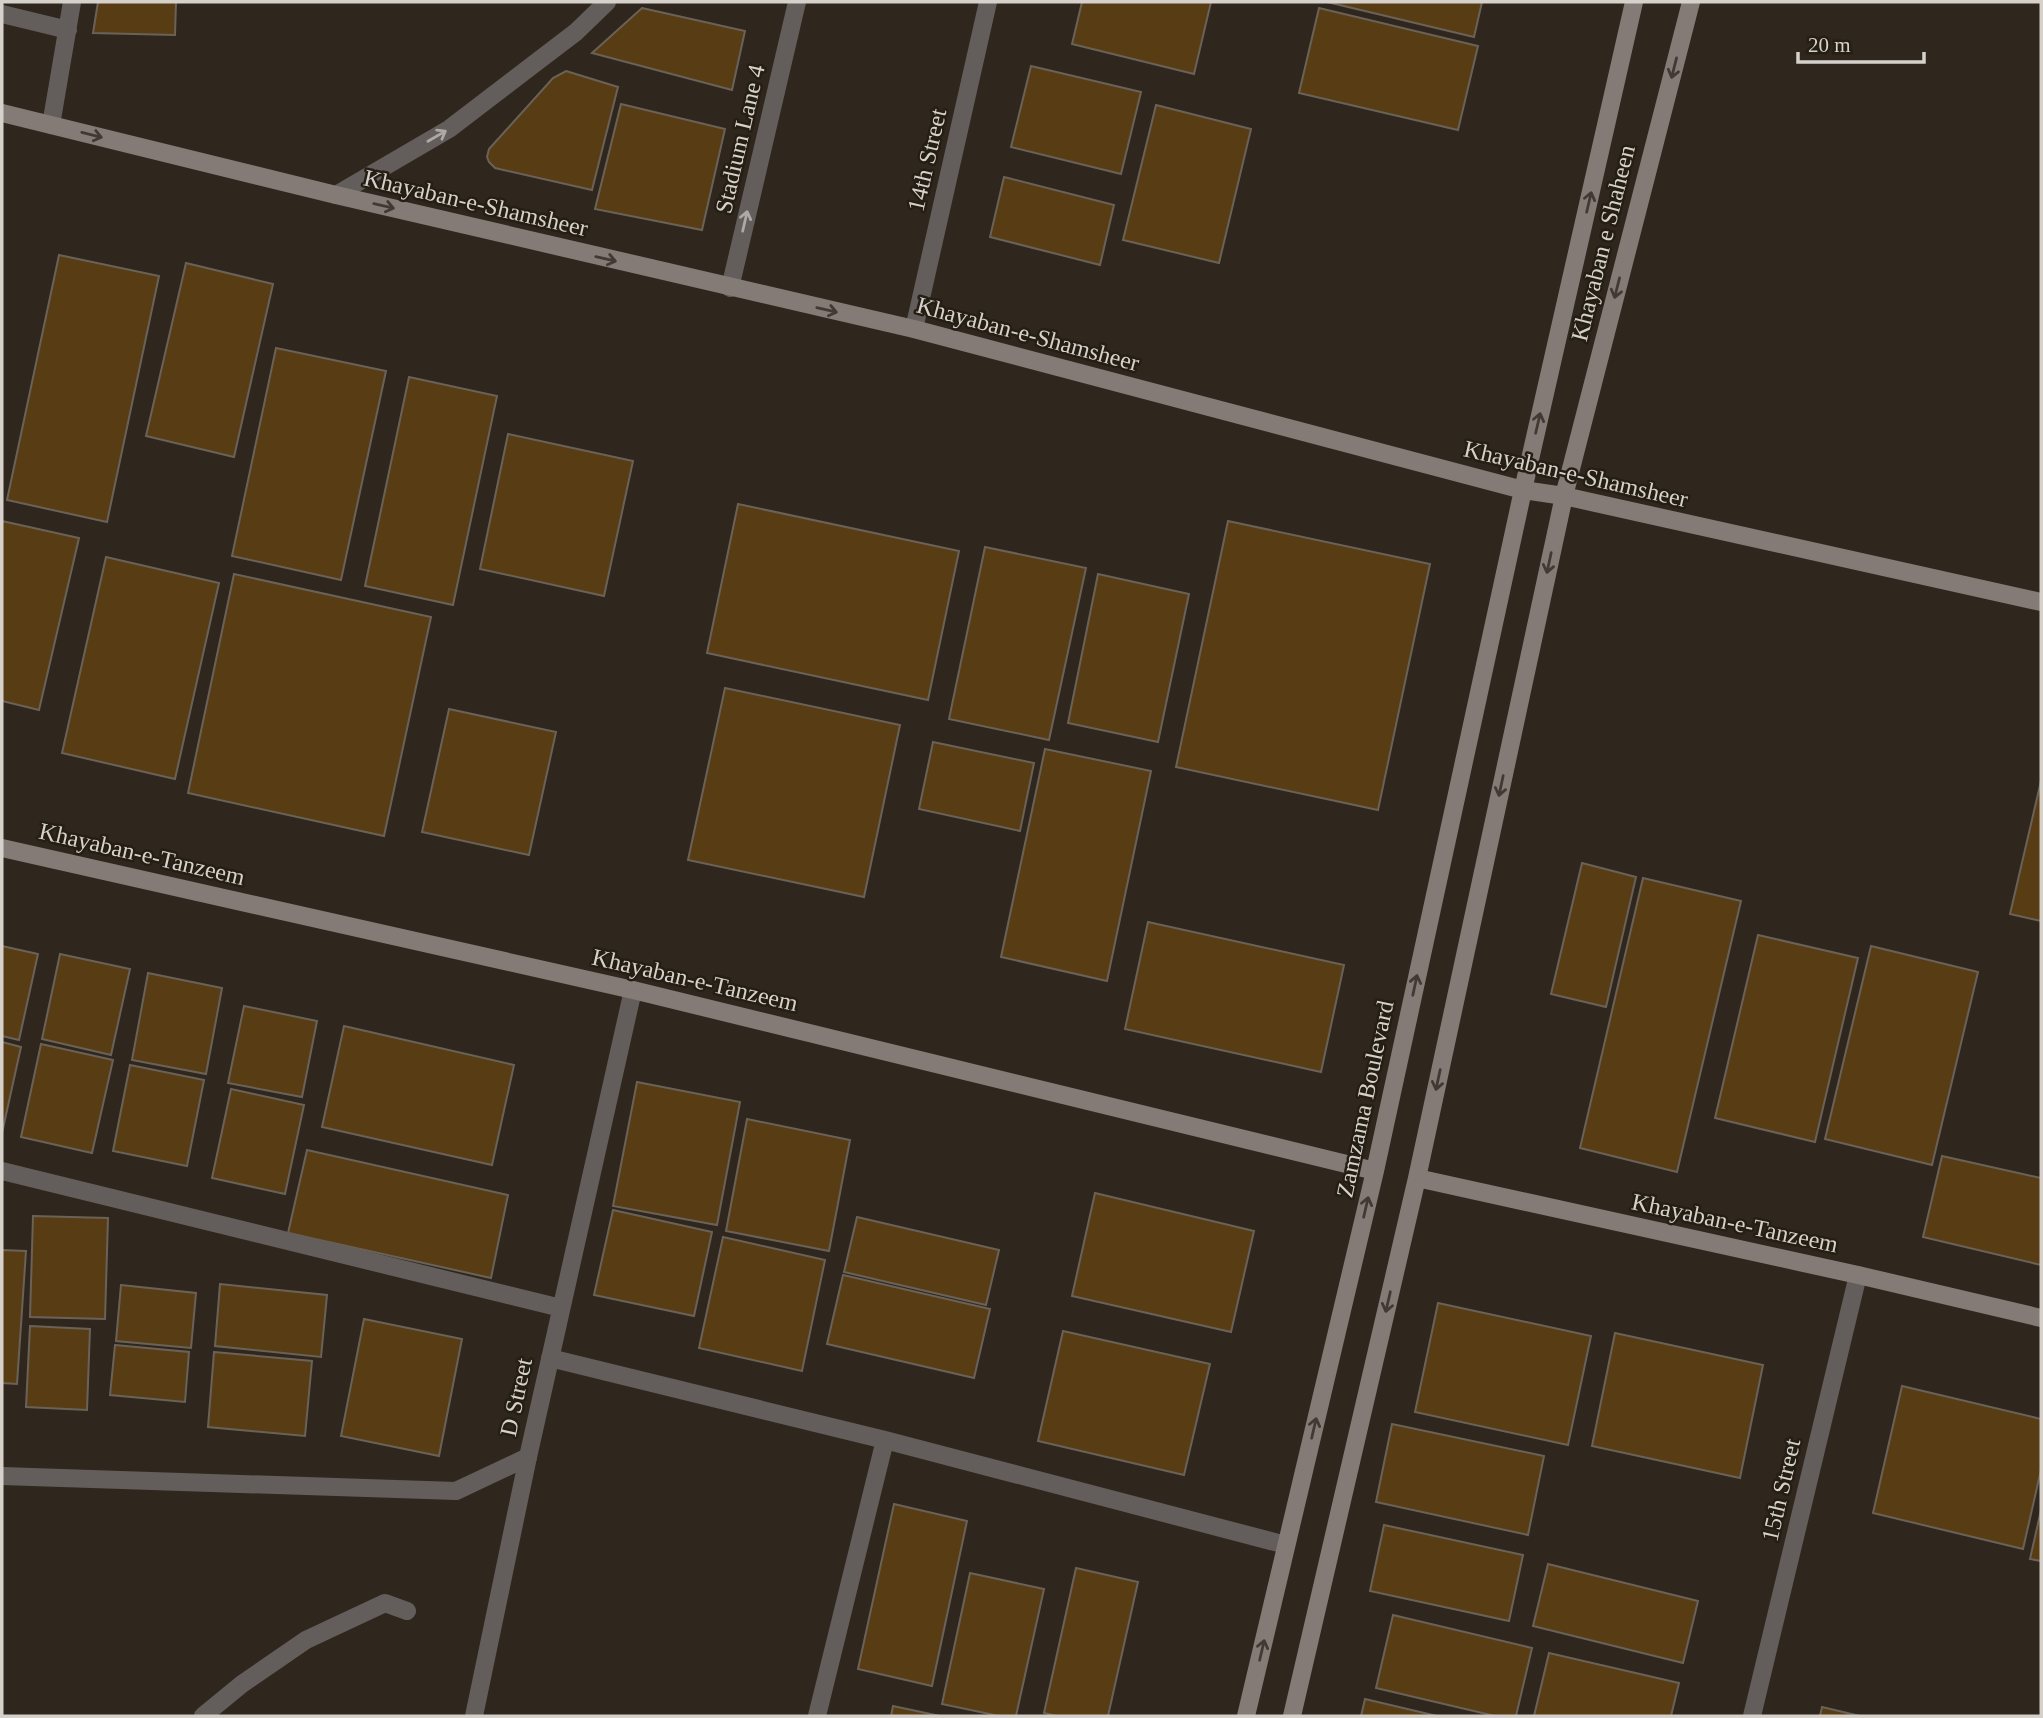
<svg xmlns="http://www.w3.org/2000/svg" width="2043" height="1718" font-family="Georgia,serif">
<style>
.building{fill:#583d14;stroke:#6a6258;stroke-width:2}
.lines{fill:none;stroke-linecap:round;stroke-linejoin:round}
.lane{stroke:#635e5b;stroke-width:18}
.street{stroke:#635e5b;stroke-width:18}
.secondary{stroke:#847b77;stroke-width:18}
.oneway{stroke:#423a32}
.oneway2{stroke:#aea9a4}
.labels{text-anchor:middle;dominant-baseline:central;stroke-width:5;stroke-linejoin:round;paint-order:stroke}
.street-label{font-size:24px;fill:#d6d1cb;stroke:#251e15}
</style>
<rect width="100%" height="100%" fill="#2f271e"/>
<path class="building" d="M98,2H176L175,35L93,33Z
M1082,2H1211L1194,74L1072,44Z
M1327,2H1482L1474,37Z
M642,8L745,31L732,90L592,53Z
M1319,8L1478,46L1458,130L1299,93Z
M1031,66L1141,92L1121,174L1011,147Z
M566,71L618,87L592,190L495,168L489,162L487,157L489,149L553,78Z
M621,104L725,129L702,230L595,209Z
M1156,105L1251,129L1219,263L1123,240Z
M1004,177L1114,205L1100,265L990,237Z
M59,255L159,276L107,522L7,500Z
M186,263L273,284L234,457L146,436Z
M276,348L386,371L341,580L232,556Z
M409,377L497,396L453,605L365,586Z
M508,434L633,461L604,596L480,569Z
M738,504L959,551L928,700L707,653Z
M2,521L79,538L39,710L2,701Z
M1228,521L1430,564L1378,810L1176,767Z
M985,547L1086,568L1049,740L949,719Z
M106,557L219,583L175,779L62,753Z
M234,574L431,617L384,836L188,793Z
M1098,574L1189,594L1158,742L1068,723Z
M725,688L900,725L864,897L688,860Z
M449,709L556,732L529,855L422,832Z
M933,742L1034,763L1020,831L919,809Z
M1045,749L1151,771L1107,981L1001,957Z
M2041,781V921L2010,914Z
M1582,863L1636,877L1606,1007L1551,994Z
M1643,878L1741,901L1677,1172L1580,1148Z
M1148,922L1344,965L1321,1072L1125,1029Z
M1758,935L1858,958L1815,1142L1715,1118Z
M2,946L38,954L19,1040L2,1036Z
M1871,946L1978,972L1932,1165L1825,1139Z
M60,954L130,969L111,1055L42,1039Z
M148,973L222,988L206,1074L132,1060Z
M244,1006L317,1021L302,1097L228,1083Z
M344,1026L514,1065L492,1165L322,1127Z
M2,1042L21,1047L2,1133Z
M41,1044L113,1060L92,1153L21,1137Z
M130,1065L204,1080L187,1166L113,1151Z
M637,1082L740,1102L717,1225L613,1206Z
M231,1089L304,1105L285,1194L212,1178Z
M747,1119L850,1140L829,1251L726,1231Z
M307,1150L508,1195L491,1278L288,1233Z
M1942,1156L2041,1178V1265L1923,1237Z
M1095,1193L1254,1231L1231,1332L1072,1296Z
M613,1210L712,1232L694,1316L594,1295Z
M33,1216L108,1218L105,1319L30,1317Z
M857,1217L999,1250L986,1305L844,1272Z
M723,1237L825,1260L802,1371L699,1348Z
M2,1250L26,1251L17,1384L2,1383Z
M843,1275L990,1309L974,1378L827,1344Z
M220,1284L327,1295L321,1357L215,1346Z
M121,1285L196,1293L191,1348L116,1341Z
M1438,1303L1591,1336L1568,1445L1415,1412Z
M364,1319L462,1339L439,1456L341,1436Z
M30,1326L90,1329L87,1410L26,1407Z
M1063,1331L1210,1364L1184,1475L1038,1441Z
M1615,1333L1763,1365L1740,1478L1592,1446Z
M115,1345L189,1352L185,1402L110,1395Z
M214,1352L312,1361L305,1436L208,1427Z
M1902,1386L2041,1419V1470L2023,1549L1873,1513Z
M1392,1424L1544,1456L1528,1535L1376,1502Z
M894,1504L967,1521L932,1686L858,1669Z
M2041,1510V1561L2030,1559Z
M1384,1525L1523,1555L1509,1621L1370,1591Z
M1548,1564L1698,1601L1683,1663L1533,1626Z
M1076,1568L1138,1582L1108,1716H1057L1044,1713Z
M970,1573L1044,1589L1016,1716H999L942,1704Z
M1393,1615L1532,1648L1516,1716H1495L1376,1688Z
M1549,1653L1679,1683L1671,1716H1534Z
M1365,1699L1437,1716H1361Z
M893,1706L940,1716H891Z
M1822,1707L1860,1716H1820Z"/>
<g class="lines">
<path class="lane" d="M203,1716L242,1684L306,1640L385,1603L407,1611
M474,1716L528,1457"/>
<path class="street" d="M2,14L68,30
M51,125L72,2
M336,195L449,129L576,32L607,2
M730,288L797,2
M914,329L988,2
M2,1171L561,1308
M550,1358L885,1440L1286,1545
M2,1476L456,1491L528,1457L633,990
M817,1716L885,1440
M1752,1716L1858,1275"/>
<path class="secondary" d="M2,113L336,195L914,329L1523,490L1564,496L2041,602
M2,848L633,990L1375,1171
M1417,1178L1858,1275L2041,1318
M1246,1716L1375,1171L1523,490L1634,2
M1292,1716L1417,1178L1564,496L1691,2"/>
</g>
<defs><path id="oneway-shaft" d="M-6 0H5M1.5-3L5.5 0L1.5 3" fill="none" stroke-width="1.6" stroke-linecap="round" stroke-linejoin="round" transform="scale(1.75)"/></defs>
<g class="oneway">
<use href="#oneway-shaft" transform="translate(1674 68) rotate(104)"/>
<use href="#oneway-shaft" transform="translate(92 135) rotate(14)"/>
<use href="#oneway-shaft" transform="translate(1589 202) rotate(-77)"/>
<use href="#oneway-shaft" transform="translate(384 206) rotate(13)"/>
<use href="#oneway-shaft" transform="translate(606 259) rotate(13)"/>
<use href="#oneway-shaft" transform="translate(1617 288) rotate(104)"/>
<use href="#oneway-shaft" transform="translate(827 310) rotate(13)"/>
<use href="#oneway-shaft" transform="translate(1538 423) rotate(-77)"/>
<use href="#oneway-shaft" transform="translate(1549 563) rotate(102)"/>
<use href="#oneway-shaft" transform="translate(1501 786) rotate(102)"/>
<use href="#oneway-shaft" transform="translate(1415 985) rotate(-78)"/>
<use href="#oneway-shaft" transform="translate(1438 1080) rotate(102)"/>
<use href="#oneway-shaft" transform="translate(1366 1207) rotate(-77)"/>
<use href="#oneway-shaft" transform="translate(1388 1302) rotate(103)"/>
<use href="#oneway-shaft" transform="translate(1314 1428) rotate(-77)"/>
<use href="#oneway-shaft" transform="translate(1262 1650) rotate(-77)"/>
</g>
<g class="oneway2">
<use href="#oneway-shaft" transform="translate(437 136) rotate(-30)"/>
<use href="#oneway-shaft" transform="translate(745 221) rotate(-77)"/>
</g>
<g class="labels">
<g class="street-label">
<text transform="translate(740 139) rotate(-77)">Stadium Lane 4</text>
<text transform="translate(927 160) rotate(-77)">14th Street</text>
<text transform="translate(476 203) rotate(13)">Khayaban-e-Shamsheer</text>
<text transform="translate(1603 243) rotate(-76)">Khayaban e Shaheen</text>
<text transform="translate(1028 334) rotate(15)">Khayaban-e-Shamsheer</text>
<text transform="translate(1576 474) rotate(13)">Khayaban-e-Shamsheer</text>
<text transform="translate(142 854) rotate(13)">Khayaban-e-Tanzeem</text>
<text transform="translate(695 980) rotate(13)">Khayaban-e-Tanzeem</text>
<text transform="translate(1365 1099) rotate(-78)">Zamzama Boulevard</text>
<text transform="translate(1735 1223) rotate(12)">Khayaban-e-Tanzeem</text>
<text transform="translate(516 1397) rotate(-78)">D Street</text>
<text transform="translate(1781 1490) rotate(-77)">15th Street</text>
</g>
</g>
<rect width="2043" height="1718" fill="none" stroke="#d6d1cb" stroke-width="7"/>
<path d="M1798 52v10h126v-10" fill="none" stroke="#d6d1cb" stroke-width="3.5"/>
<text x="1808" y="52" font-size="21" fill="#d6d1cb" stroke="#251e15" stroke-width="5" paint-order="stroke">20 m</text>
</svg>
